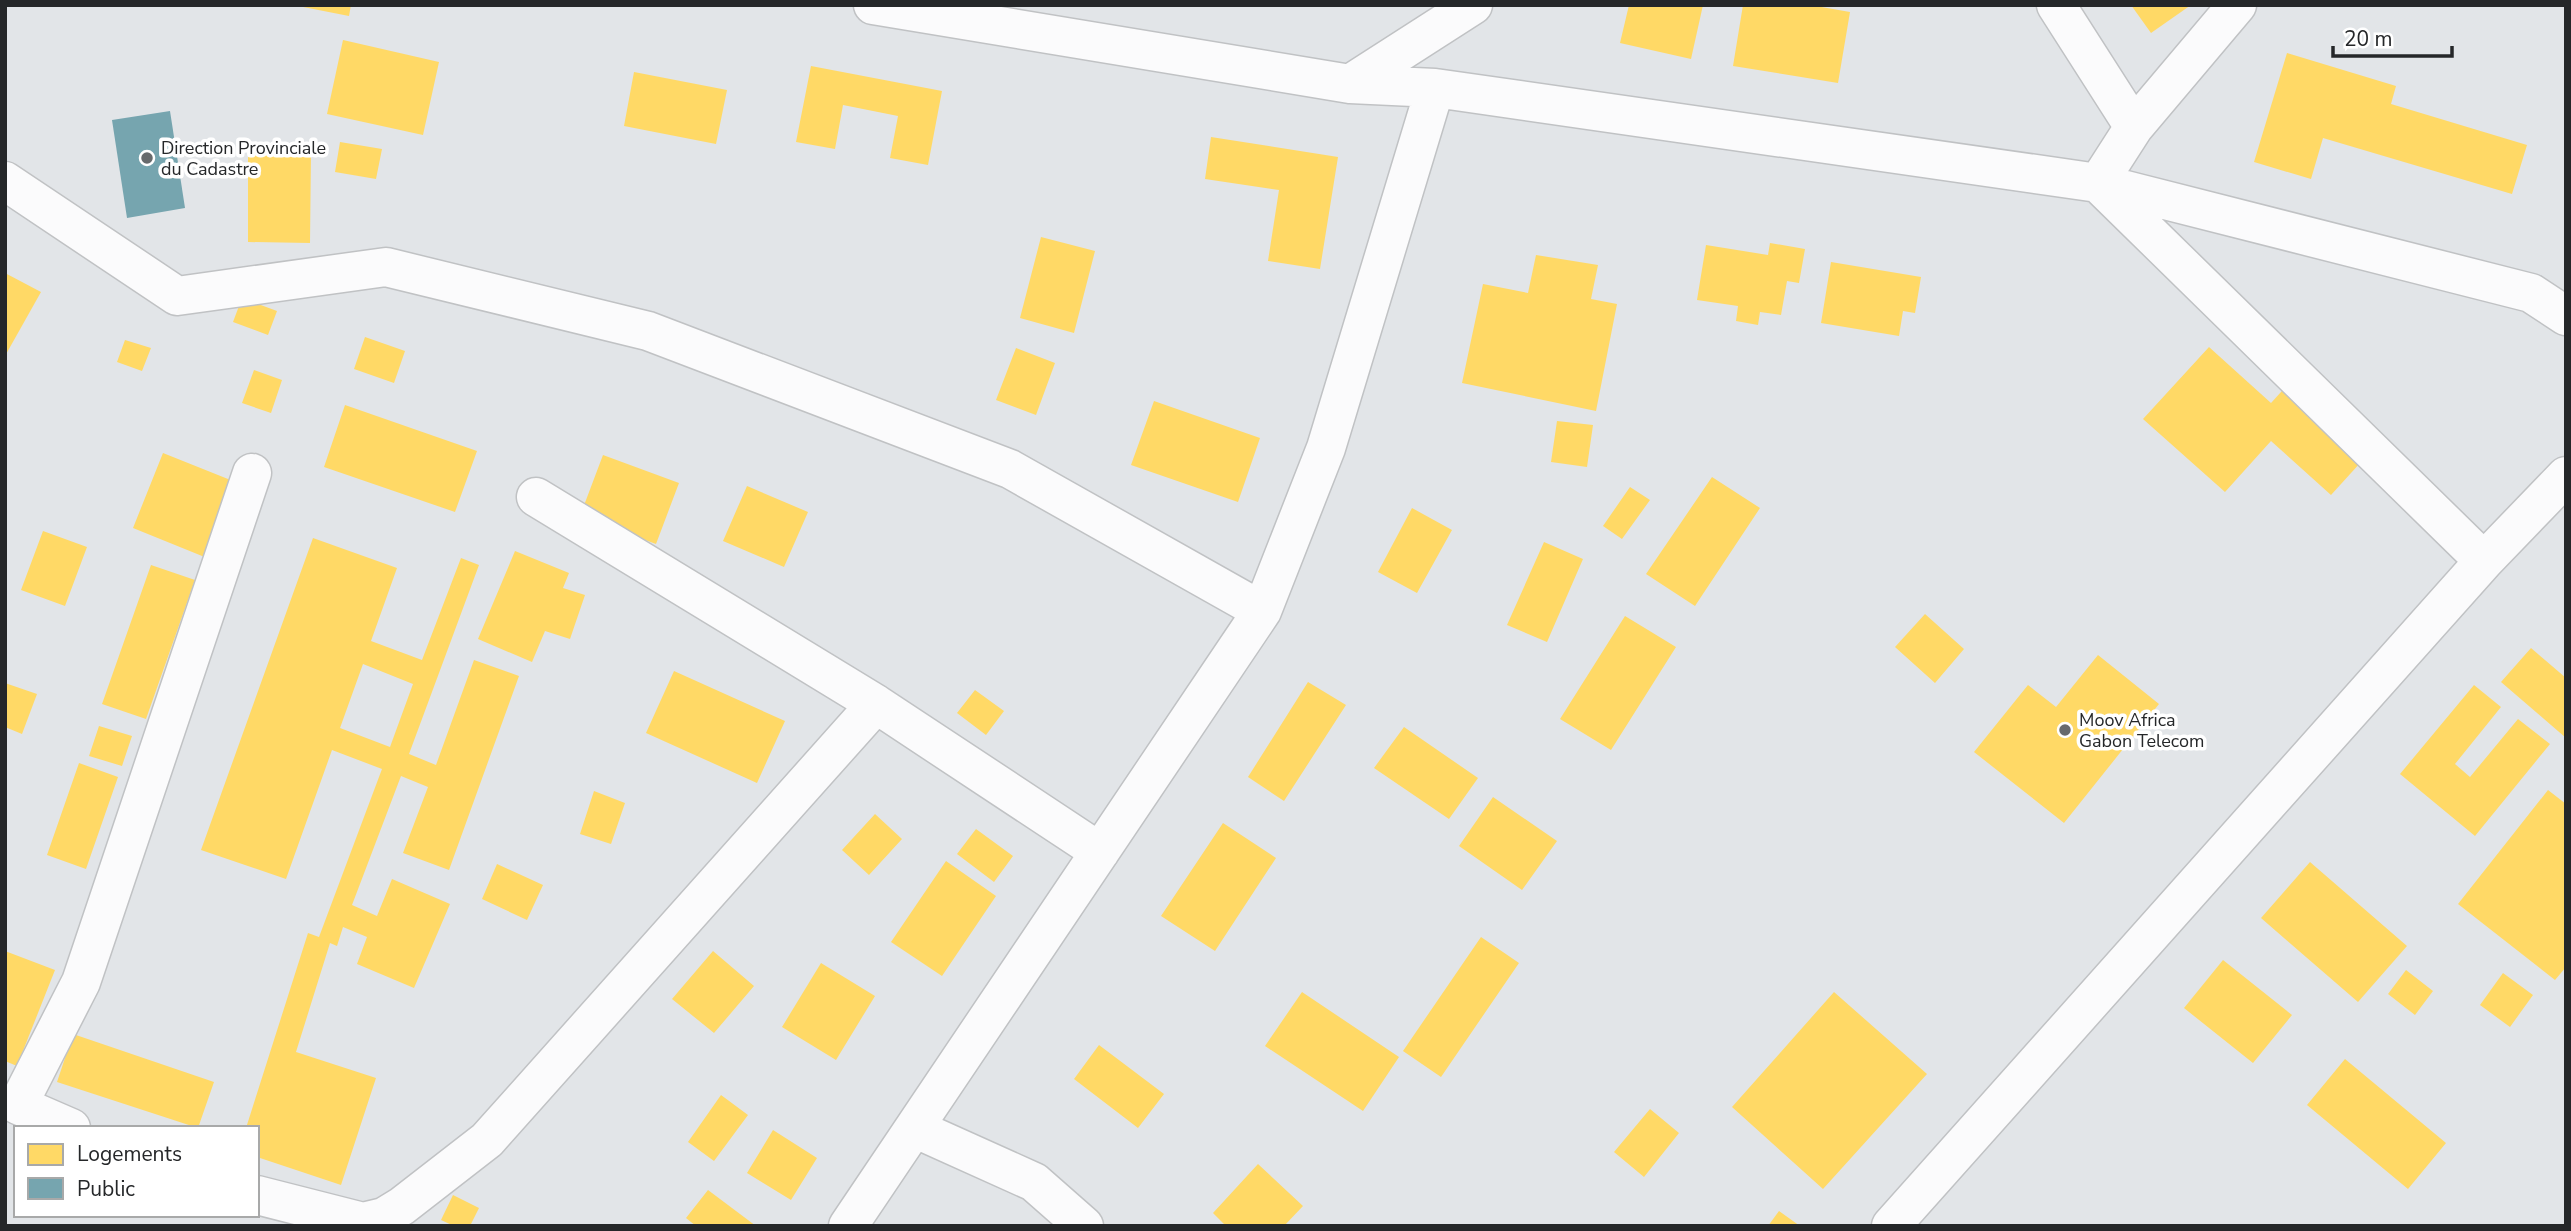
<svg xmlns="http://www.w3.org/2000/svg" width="2571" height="1231" font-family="'Nunito Sans',sans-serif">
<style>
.homes{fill:#ffd966;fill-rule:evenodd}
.public{fill:#76a5af}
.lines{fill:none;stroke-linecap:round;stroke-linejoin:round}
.minor-casing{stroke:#c0c2c4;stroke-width:41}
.minor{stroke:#fbfbfc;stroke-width:38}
.poi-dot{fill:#676a6c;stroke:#fff;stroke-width:2.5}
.labels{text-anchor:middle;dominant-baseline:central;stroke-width:7;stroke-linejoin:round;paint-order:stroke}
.poi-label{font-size:18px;fill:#252729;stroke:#fff;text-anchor:start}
</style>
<rect width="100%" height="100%" fill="#e2e5e8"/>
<path class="homes" d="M293,5H351L349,16Z
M1629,5H1703L1691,59L1620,43Z
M1743,5H1810L1850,12L1838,83L1733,66Z
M2131,5H2191L2151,33Z
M343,40L439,62L423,135L327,114Z
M2287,53L2396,86L2391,104L2527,145L2512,194L2323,138L2311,179L2254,162Z
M811,66L942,91L928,165L890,158L898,116L843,105L835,149L796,142Z
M634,72L727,90L716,144L624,126Z
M1211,137L1338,157L1320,269L1268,261L1279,190L1205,179Z
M340,142L382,149L376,179L335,172Z
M248,151H311L310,243L248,242Z
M1041,237L1095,251L1074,333L1020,318Z
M1770,243L1805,249L1799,283L1787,281L1781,315L1760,312L1758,325L1736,321L1738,306L1697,300L1706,245L1768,255Z
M1536,255L1598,265L1591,299L1617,304L1596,411L1462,383L1483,284L1528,293Z
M1831,262L1921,277L1915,313L1903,311L1899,336L1821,323Z
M5,273L41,292L5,356Z
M242,298L277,311L268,335L233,322Z
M365,337L405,351L394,383L354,369Z
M125,340L151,348L142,371L117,362Z
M2209,347L2271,403L2301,370L2381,440L2331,495L2271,441L2225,492L2143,419Z
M1016,348L1055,363L1036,415L996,400Z
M254,370L282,380L271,413L242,403Z
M1154,401L1260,438L1238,502L1131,465Z
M345,405L477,451L455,512L324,467Z
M1557,421L1593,425L1587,467L1551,462Z
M163,453L238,483L207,558L133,528Z
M603,455L679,483L656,544L580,516Z
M1712,477L1760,508L1695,606L1646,574Z
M747,486L808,512L784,567L723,541Z
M1630,487L1650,500L1622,539L1603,526Z
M1412,508L1452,530L1417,593L1378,572Z
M43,531L87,547L65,606L21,590Z
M313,538L397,568L371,641L422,660L461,558L479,565L409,754L436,765L474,660L519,676L449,870L403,853L428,787L401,776L352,905L377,916L392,879L450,904L414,988L357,964L367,937L343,927L337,946L330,943L296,1052L376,1078L341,1185L257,1157V1128H246L308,933L319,937L382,769L332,750L286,879L201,850ZM363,664L413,684L390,747L340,728Z
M1544,542L1583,559L1547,642L1507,625Z
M515,551L569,573L563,588L585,595L570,639L545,631L532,662L478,639Z
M151,565L195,580L146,719L102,704Z
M1925,614L1964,649L1935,683L1895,647Z
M1625,616L1676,647L1611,750L1560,719Z
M2531,648L2566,678V738L2501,682Z
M2098,655L2159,704L2064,823L1974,752L2028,685L2056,707Z
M674,671L785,721L757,783L646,733Z
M1308,682L1346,705L1284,801L1248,777Z
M5,683L37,694L22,734L5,727Z
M2474,685L2501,707L2455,764L2470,777L2518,719L2550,744L2475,836L2400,774Z
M975,690L1004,711L986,735L957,713Z
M99,726L132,736L122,766L89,756Z
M1404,727L1478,778L1449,819L1374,768Z
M79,763L118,777L86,869L47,855Z
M2548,790L2566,804V967L2555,980L2458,904Z
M594,791L625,803L611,844L580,834Z
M1493,797L1557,841L1522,890L1459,846Z
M875,814L902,839L869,875L842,850Z
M1223,823L1276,858L1215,951L1161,916Z
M976,829L1013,856L994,882L957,854Z
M946,861L996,896L942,976L891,942Z
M2310,862L2407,946L2358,1002L2261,918Z
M497,864L543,885L527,920L482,899Z
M1481,937L1519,963L1441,1077L1403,1051Z
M5,951L55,970L17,1066L5,1061Z
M713,951L754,986L714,1033L672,999Z
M2223,960L2292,1015L2253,1063L2184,1008Z
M821,963L875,996L836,1060L782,1027Z
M2406,970L2433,991L2415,1015L2388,994Z
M2503,973L2533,995L2510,1027L2480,1005Z
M1302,992L1399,1057L1363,1111L1265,1046Z
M1834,992L1927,1074L1823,1189L1732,1107Z
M73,1034L214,1082L198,1128L57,1082Z
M1099,1045L1164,1094L1138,1128L1074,1079Z
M2345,1059L2446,1143L2408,1189L2307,1105Z
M721,1095L748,1115L714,1161L688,1142Z
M1650,1109L1679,1133L1644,1177L1614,1152Z
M773,1130L817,1158L791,1200L747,1173Z
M1258,1164L1303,1206L1284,1226H1226L1213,1213Z
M708,1190L756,1226H696L686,1218Z
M453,1195L479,1208L470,1226H454L441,1220Z
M1779,1211L1800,1226H1768Z"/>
<path class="public" d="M170,111L185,208L127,218L112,120Z"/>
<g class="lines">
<g class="minor-casing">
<path id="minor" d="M873,5L1350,84L1435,88L2098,183L2531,293L2566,316
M2056,5L2134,127L2098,183L2484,561
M1350,84L1473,5
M2134,127L2237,5
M5,181L177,296L386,267L648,331L1010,469L1262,611
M536,497L876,704L1100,852
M71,1128L18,1105L81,982L252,473
M914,1128L1034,1182L1084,1226
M257,1195L363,1222L384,1217L402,1206L487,1140L876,704
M848,1226L1262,611L1326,448L1435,88
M1891,1226L2484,561L2566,476"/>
</g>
<use href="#minor" class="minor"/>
</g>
<g class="poi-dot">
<circle cx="147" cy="158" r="7"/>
<circle cx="2065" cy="730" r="7"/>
</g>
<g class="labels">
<g class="poi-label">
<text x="161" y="148">Direction Provinciale<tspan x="161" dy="21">du Cadastre</tspan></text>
<text x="2079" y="720">Moov Africa<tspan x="2079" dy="21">Gabon Telecom</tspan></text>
</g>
</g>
<rect width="2571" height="1231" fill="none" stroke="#252729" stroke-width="14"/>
<rect x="14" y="1126" width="245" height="91" fill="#ffffff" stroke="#a8a9a9" stroke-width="2"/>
<rect x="28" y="1144" width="35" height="21" fill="#ffd966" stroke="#a8a9a9" stroke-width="2"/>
<text x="77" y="1161" font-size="21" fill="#252729">Logements</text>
<rect x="28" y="1178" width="35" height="21" fill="#76a5af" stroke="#a8a9a9" stroke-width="2"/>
<text x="77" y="1196" font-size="21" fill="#252729">Public</text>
<path d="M2333 46v10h119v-10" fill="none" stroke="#252729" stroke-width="3.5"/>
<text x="2344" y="46" font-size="21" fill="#252729" stroke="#ffffff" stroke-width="5" paint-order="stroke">20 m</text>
</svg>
